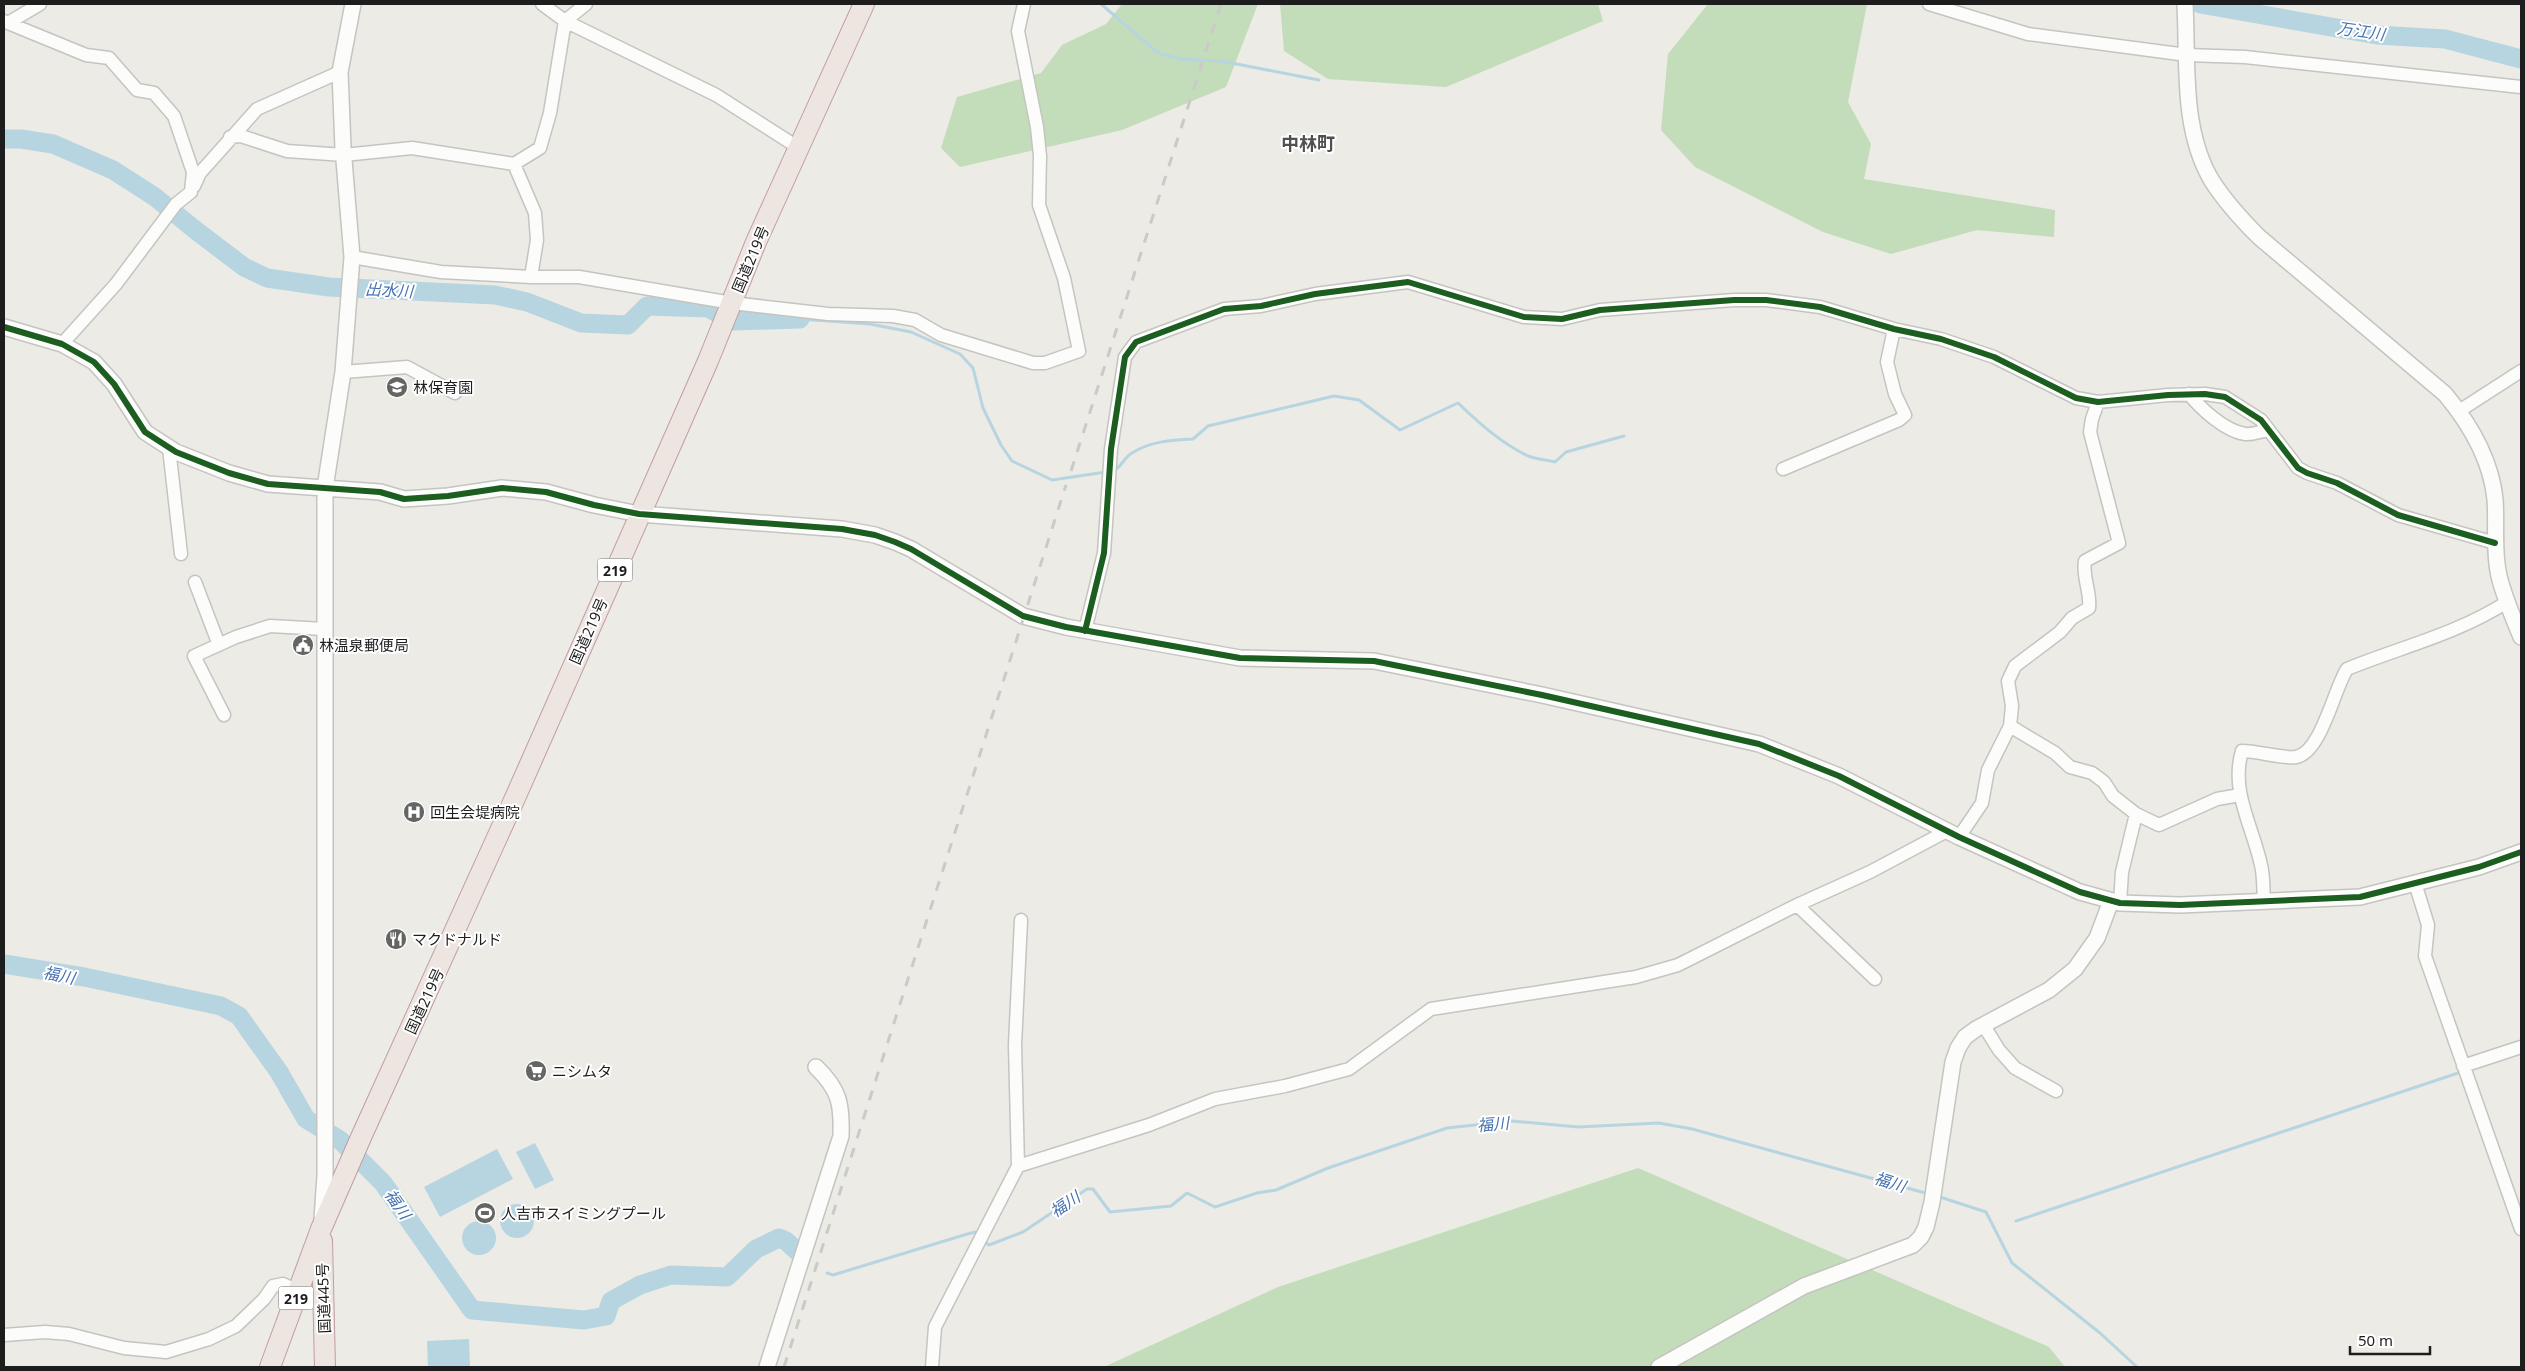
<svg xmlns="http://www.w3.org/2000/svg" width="2525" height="1371" font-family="'Noto Sans','Noto Sans JP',sans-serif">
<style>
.forest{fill:#c3dcb9}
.water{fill:#b7d5e0}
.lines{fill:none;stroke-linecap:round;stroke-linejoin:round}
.stream{stroke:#b7d5e0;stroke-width:3}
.river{stroke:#b7d5e0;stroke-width:19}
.minor-casing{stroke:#c4c4c1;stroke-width:15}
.tertiary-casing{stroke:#c4c4c1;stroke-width:18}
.trunk-casing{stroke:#c29ca3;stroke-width:22}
.minor{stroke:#fcfcfb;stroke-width:12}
.tertiary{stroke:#fcfcfb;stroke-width:15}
.trunk{stroke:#ede5e0;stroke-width:20}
.rail{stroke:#cacac9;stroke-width:3;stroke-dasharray:10 10;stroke-linecap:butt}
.cycleway-casing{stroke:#fff;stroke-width:9}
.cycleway{stroke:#1b5e20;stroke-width:6}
.labels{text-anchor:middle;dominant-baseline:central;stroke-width:4;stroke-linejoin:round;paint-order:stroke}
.shield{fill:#fff;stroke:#616161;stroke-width:1}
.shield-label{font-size:14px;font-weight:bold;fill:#1d1d1d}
.street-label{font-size:15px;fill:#1d1d1d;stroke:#fff}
.poi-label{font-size:15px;fill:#1d1d1d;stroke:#fff;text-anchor:start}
.water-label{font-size:16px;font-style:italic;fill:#4672b0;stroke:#fff}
.quarter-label{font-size:18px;font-weight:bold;fill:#505050;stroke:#fff}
</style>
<rect width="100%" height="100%" fill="#ecebe5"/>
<path class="forest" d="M1122,4H1258L1226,87L1122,130L960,167L941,148L957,97L1041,73L1062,45L1106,24Z
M1280,4H1598L1603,21L1446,87L1328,79L1284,51Z
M1708,4H1867L1848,102L1871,144L1864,179L2055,210L2054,237L1977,230L1891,254L1823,232L1695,167L1661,130L1668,54Z
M1638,1168L2049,1347L2065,1367H1104L1278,1287Z"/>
<path class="water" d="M535,1143L554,1180L535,1189L516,1152Z
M497,1149L513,1179L440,1217L424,1187Z
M500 1221a17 17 0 1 1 34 0a17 17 0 1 1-34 0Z
M462 1238a17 17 0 1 1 34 0a17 17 0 1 1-34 0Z
M469,1339L470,1367H428L427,1341Z"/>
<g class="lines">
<path class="stream" d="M1101,4L1158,53L1180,59L1221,61L1319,80
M800,319L870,324L911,332L960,354L973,368L983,408L1001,445L1012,461L1052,480L1106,472
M1112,471C1122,468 1123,458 1132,453C1151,441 1172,440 1193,439L1208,426L1334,396L1359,400L1400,430L1458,403C1479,423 1501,443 1528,456C1536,459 1547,460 1555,462L1566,452L1624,436
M1937,1196L1986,1212L2012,1263L2100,1333L2137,1367
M2016,1221L2461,1072
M983,1240L989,1245L1023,1232L1087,1189H1093L1110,1212L1171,1206L1187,1193L1215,1207L1257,1193L1276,1190L1328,1168L1447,1128L1512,1121L1578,1127L1659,1123L1692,1129L1929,1194
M827,1273L833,1275L964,1235L975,1232L979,1236"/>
<path class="river" d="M2200,4L2377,35L2445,39L2521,59
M4,139H21L53,144L113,170L155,197L194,229L244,267L267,278L329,287L495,295L527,302L581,323L628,325L647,306L708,308L733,321L800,319
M4,964L84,977L221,1006L239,1016L279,1072L306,1119L340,1140L383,1183L472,1310L584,1320L606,1316L611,1301L640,1285L671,1275L727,1277L756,1249L779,1238L786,1241L798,1252"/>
<g class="minor-casing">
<path id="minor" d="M542,4L565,21L716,95L799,148
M1929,4L2028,34L2187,55L2245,57L2521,87
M4,21L8,23L40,4
M8,23L86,55L109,58L137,90L154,93L174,116L193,172L191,192L176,204L116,284L62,344
M230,137L241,136L287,151L344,155L412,148L514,164
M194,186L200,173L257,109L340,72
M352,257L441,272L531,277H579L732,303L828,314L893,316L915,320L941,335L1033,363H1045L1079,351L1064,278L1039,205L1040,156L1037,127L1018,31L1024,4
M531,277L537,240L535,213L514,164L540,148L550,113L565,21L586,4
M343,372L407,367L455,393
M2189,394C2201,409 2225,431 2245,434C2252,435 2262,431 2269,430
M2459,411L2521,371
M169,448L181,554
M1783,469L1899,420L1905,415L1895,394L1887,362L1894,329
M195,582L219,645
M1085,631L1104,553L1111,449L1125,357L1136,342L1224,309L1261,306L1315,294L1408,282L1524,317L1562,319L1600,310L1734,300H1766L1820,307L1894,329L1941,339L1994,357L2076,398L2098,402L2168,395L2205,394L2225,397L2261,420L2298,468L2307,473L2337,483L2398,515L2495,543
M224,715L194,656L236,637L270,626L324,629
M2010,726L2055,753L2070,767L2092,773L2104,782L2113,796L2136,814L2159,825L2217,799L2240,795
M1959,837L1982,803L1988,770L2010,726L2012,706L2008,681L2015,666L2060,632L2072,618L2089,608C2091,592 2082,576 2085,561L2119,543L2090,432L2092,419L2098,402
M2415,883L2428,925L2425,956L2521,1229
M2264,901C2263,889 2264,877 2261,865C2253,827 2230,791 2242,751C2258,751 2284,759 2296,757C2321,753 2334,689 2347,669C2401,647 2457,634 2507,602
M2120,903L2122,872L2136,814
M1797,905L1875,979
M1984,1026L1999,1050L2015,1068L2056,1091
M2463,1066L2521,1047
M1018,1166L1149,1125L1215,1099L1285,1086L1349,1069L1431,1009L1636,977L1678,965L1797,905L1870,872L1947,831
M4,1335L45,1332L69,1334L124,1348L166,1352L209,1339L236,1326L264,1299L273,1286L283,1284L298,1291
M932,1367L935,1327L1018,1166L1015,1045L1021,920"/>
</g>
<g class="tertiary-casing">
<path id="tertiary" d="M2185,4C2188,61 2181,130 2212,181C2226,203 2242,220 2259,237L2445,394C2470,424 2491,460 2495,499C2497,525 2493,550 2499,576C2504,597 2513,617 2521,637
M4,327L62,344L94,362L114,384L145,432L176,452L229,473L268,484L380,492L404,499L448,496L502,488L546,492L594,505L639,514L842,529L875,535L895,542L911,549L1023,616L1066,627L1240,658L1374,661L1542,695L1759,744L1839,776L1959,837L2080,892L2120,903L2180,905L2360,897L2479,867L2521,852
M322,1219L325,1176V488L343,372L352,257L343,148L340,72L353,4
M767,1367L841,1136C842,1105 840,1090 816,1067
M1659,1367L1804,1286L1913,1245L1921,1237L1926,1227L1932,1202L1953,1062L1958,1048L1965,1037L1976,1029L2049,990L2075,969L2097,938L2111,901"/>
</g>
<g class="trunk-casing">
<path id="trunk" d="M322,1241L325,1367
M270,1367L321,1229L362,1135L515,798L708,361L756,242L864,4"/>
</g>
<use href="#minor" class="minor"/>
<use href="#tertiary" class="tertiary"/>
<use href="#trunk" class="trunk"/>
<path class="rail" d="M1071,471L1221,4
M784,1367L1066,485"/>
<g class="cycleway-casing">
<path id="cycleway" d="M4,327L62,344L94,362L114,384L145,432L176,452L229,473L268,484L380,492L404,499L448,496L502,488L546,492L594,505L639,514L842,529L875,535L895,542L911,549L1023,616L1066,627L1240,658L1374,661L1542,695L1759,744L1839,776L1959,837L2080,892L2120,903L2180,905L2360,897L2479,867L2521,852
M1085,631L1104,553L1111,449L1125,357L1136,342L1224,309L1261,306L1315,294L1408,282L1524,317L1562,319L1600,310L1734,300H1766L1820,307L1894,329L1941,339L1994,357L2076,398L2098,402L2168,395L2205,394L2225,397L2261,420L2298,468L2307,473L2337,483L2398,515L2495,543"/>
</g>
<use href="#cycleway" class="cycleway"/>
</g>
<defs>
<g id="school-disc" transform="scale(1.125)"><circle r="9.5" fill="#656563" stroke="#fff"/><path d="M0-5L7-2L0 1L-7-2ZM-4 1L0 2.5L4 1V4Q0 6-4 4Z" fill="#fff"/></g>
<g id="civic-disc" transform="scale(1.125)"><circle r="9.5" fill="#656563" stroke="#fff"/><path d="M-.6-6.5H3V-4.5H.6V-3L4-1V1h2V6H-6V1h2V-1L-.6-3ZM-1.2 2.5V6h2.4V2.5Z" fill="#fff"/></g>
<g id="hospital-disc" transform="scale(1.125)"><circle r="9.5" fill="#656563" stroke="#fff"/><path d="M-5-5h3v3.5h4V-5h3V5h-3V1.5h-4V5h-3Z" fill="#fff"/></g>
<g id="restaurant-disc" transform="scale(1.125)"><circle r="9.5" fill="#656563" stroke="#fff"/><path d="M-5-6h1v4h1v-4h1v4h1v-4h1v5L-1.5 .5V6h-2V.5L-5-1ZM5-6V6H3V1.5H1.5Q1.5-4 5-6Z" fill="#fff"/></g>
<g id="supermarket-disc" transform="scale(1.125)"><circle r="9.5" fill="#656563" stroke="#fff"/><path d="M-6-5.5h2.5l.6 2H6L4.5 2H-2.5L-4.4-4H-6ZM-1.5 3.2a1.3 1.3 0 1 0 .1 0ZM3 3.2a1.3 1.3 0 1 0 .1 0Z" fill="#fff"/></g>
<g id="stadium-disc" transform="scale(1.125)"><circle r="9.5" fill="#656563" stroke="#fff"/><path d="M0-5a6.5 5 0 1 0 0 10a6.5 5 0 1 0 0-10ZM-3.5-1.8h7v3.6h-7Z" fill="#fff"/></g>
</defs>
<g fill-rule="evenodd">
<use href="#school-disc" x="397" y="387"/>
<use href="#civic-disc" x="303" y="645"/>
<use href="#hospital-disc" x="414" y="812"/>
<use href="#restaurant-disc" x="396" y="939"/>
<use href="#supermarket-disc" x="536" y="1071"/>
<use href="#stadium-disc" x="485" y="1213"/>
</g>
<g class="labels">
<g class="shield">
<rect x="597.5" y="558.5" width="35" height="23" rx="4"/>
<rect x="278.5" y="1286.5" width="35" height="23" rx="4"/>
</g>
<g class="shield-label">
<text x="615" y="570">219</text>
<text x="296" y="1298">219</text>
</g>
<g class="street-label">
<text transform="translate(750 259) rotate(-67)">国道219号</text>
<text transform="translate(588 631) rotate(-66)">国道219号</text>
<text transform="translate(424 1001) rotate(-65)">国道219号</text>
<text transform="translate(323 1298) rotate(-92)">国道445号</text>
</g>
<g class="poi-label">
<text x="413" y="387">林保育園</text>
<text x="319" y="645">林温泉郵便局</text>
<text x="430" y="812">回生会堤病院</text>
<text x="412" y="939">マクドナルド</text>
<text x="552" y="1071">ニシムタ</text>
<text x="501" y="1213">人吉市スイミングプール</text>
</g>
<g class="water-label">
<text transform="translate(2361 31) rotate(8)">万江川</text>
<text transform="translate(389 290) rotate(3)">出水川</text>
<text transform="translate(59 975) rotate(11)">福川</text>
<text transform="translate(1493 1124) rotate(-5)">福川</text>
<text transform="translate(1890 1182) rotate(17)">福川</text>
<text transform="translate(398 1204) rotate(55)">福川</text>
<text transform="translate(1065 1204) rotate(-34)">福川</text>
</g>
<g class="quarter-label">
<text x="1308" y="143">中林町</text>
</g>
</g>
<rect width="2525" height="1371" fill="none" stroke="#1d1d1d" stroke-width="10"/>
<path d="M2350 1346v8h80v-8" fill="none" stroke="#1d1d1d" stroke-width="2.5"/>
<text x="2358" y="1346" font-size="15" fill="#1d1d1d" stroke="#ffffff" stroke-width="4" paint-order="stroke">50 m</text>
</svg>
